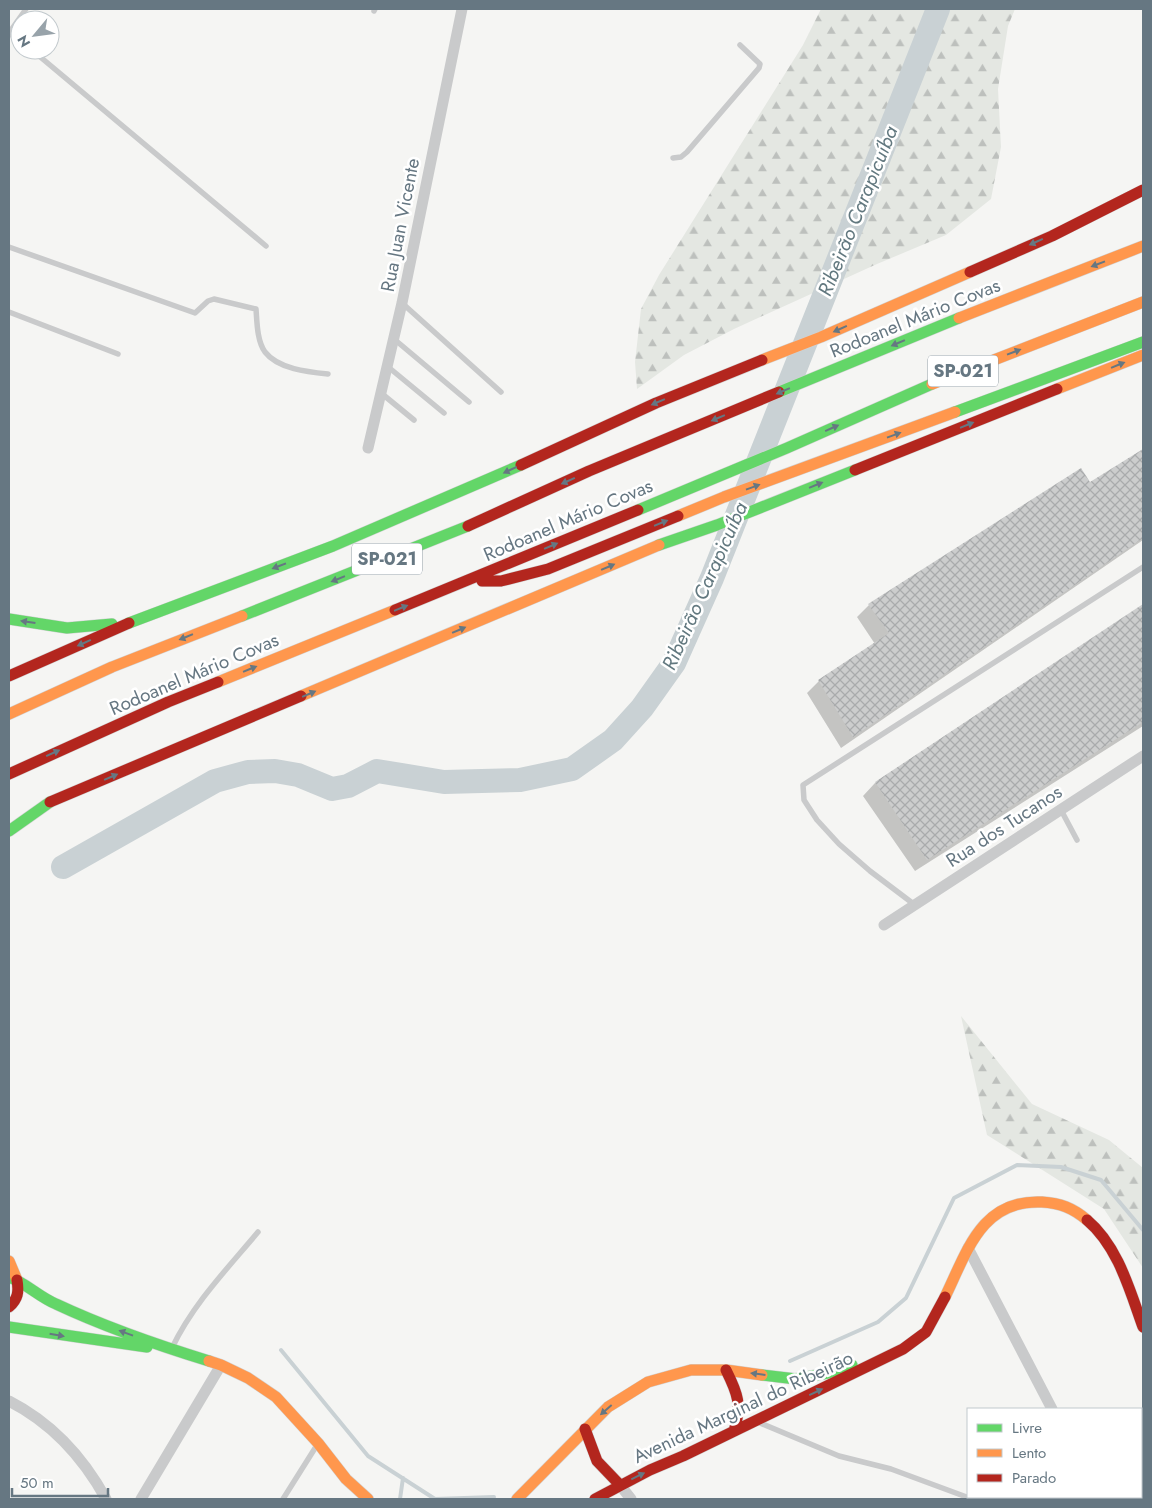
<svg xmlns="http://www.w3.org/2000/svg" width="1152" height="1508" font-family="Jost,sans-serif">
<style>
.forest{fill:url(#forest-firs)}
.shadow{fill:#0003}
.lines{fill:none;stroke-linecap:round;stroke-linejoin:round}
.stream{stroke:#c9d1d4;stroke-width:4}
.river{stroke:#c9d1d4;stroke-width:24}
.building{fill:url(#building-cross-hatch)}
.fast-casing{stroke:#d1d2d3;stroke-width:12}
.slow-casing{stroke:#d1d2d3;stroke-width:12}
.jam-casing{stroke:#d1d2d3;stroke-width:12}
.lane{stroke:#c9cacb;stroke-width:5.5}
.street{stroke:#c9cacb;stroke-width:11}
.fast{stroke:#63d668;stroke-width:11}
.slow{stroke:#ff974d;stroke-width:11}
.jam{stroke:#b3261e;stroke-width:11}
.oneway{fill:#667782}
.labels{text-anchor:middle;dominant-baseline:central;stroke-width:5;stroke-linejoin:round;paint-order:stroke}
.shield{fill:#fff;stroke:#94a0a8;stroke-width:1}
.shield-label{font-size:18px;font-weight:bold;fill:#667782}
.street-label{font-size:19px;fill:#667782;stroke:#fff}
.water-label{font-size:20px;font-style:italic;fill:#62787f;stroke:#fff}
</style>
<defs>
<pattern id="forest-firs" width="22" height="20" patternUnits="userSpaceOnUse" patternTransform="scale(1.25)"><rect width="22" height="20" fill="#e4e7e2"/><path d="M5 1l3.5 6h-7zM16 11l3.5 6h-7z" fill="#bdc0bd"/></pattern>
<pattern id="building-cross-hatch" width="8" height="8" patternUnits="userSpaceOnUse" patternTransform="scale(1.25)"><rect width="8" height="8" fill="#cccdcd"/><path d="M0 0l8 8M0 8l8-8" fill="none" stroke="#a9abac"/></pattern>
</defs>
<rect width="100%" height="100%" fill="#f5f5f3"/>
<path class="forest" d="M821,9H1015L1008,26L998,89L1001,147L991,199L946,235L877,264L734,329L684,355L637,389L635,362L641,309L659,275L803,45Z
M961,1016L1032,1104L1109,1140L1143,1168V1268L1104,1209L987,1135Z"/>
<path class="shadow" d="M1143,450V540L841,748L807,693L819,681L875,644L857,617L869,605L1090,483Z
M1143,605V726L915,871L863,796L875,783Z"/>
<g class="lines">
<path class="stream" d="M281,1350L368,1456L435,1499L494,1497
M790,1361L878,1322L906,1298L954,1198L1017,1165L1061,1167L1101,1180L1143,1230
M400,1499L403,1478"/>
<path class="river" d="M63,867L215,781L248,772L275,771L298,775L332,789L348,786L377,771L444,782L520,780L572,769L613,740L642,708L674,663L712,578L938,9"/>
</g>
<path class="building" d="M1143,449V538L853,737L818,680L889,633L868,604L1081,468L1090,482Z
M1143,604V722L927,860L875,782Z"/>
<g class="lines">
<g class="fast-casing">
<path id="fast" d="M779,392L959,318
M955,412L1143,342
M638,510L787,448L932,384
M659,545L717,525L855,470
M242,616L468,526
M9,619L67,628L112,624
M129,623L333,546L521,465
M9,831L50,802
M9,1277C26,1283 39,1297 56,1304C105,1327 157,1345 209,1361
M9,1327L147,1347
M762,1375L796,1379L828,1373L852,1365"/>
</g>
<g class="slow-casing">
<path id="slow" d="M959,318L1143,246
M762,360L821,337L970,272
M932,384L1143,302
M1057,389L1143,355
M678,516L724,497L955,412
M218,682L395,610
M301,696L659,545
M9,714L112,667L242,616
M9,1261L17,1280
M945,1297C967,1252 981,1199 1042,1202C1060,1203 1073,1208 1087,1220
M209,1361L221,1365L248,1378L276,1397L318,1443L346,1479L368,1499
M517,1499L608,1407L648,1382L691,1370H726L762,1375"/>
</g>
<g class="jam-casing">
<path id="jam" d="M970,272L1052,236L1143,190
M521,465L656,403L762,360
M855,470L1057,389
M468,526L589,471L779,392
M482,581H501L548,569L678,516
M395,610L638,510
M9,676L129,623
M9,774L168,702L218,682
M50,802L301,696
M1087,1220C1118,1246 1130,1291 1143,1327
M9,1307C18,1299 19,1292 17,1280
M726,1370C738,1394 742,1405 734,1431
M585,1429L597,1461L620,1485
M595,1499L650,1470L683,1456L903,1349L926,1332L945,1297"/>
</g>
<path class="lane" d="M374,11L375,9
M9,33L26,9
M9,33L20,41
M32,50L266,246
M673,158L681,157L687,152L759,68L760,64L740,45
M9,247L195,313L208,301L214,299L256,309C257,322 257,341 265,352C278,369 308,372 328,374
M402,303L501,392
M9,312L118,354
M394,339L469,402
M387,366L444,413
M381,393L414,420
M1061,810L1077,840
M915,905L870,871L839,844L817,820L804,800L803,785L1143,567
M172,1348C193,1304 227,1269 258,1232
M760,1423L839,1456L891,1469L972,1499
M283,1499L317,1445"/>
<path class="street" d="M368,448L402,303L462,9
M884,925L1143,756
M968,1248L1052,1409
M9,1401C52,1423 83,1457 106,1499
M620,1485L631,1499
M1095,1497L1096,1499
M141,1499L221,1365"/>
<use href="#fast" class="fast"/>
<use href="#slow" class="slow"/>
<use href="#jam" class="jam"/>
</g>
<defs><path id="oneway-solid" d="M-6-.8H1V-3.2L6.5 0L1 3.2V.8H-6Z" transform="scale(1.25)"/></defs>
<g class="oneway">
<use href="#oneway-solid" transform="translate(1036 242) rotate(156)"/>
<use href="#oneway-solid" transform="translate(1098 264) rotate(159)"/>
<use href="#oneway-solid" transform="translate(840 329) rotate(156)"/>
<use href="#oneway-solid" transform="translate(898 343) rotate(157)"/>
<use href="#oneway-solid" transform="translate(1014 352) rotate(-21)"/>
<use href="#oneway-solid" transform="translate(1118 365) rotate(-22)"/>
<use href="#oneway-solid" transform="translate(783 391) rotate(157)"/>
<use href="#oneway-solid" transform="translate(658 402) rotate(157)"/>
<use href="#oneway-solid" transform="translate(718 418) rotate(157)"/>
<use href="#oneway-solid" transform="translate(967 425) rotate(-22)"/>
<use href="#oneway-solid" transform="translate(832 428) rotate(-24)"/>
<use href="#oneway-solid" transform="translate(894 435) rotate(-20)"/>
<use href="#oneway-solid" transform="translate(510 470) rotate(155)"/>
<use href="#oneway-solid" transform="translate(568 481) rotate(156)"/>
<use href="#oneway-solid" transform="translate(816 485) rotate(-22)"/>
<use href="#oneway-solid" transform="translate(753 487) rotate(-20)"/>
<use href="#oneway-solid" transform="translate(661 523) rotate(-22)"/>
<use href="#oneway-solid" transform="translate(551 546) rotate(-23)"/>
<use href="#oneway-solid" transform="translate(279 566) rotate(159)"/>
<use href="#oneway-solid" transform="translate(608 567) rotate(-23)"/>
<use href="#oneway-solid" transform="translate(338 579) rotate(158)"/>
<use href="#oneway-solid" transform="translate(401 608) rotate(-22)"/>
<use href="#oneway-solid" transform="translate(28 622) rotate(-172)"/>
<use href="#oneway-solid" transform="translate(459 630) rotate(-23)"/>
<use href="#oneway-solid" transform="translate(186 637) rotate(158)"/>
<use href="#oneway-solid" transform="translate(84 643) rotate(156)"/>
<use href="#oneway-solid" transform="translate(250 669) rotate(-22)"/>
<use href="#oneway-solid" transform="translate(309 694) rotate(-23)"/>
<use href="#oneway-solid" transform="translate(53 753) rotate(-24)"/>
<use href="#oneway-solid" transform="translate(111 777) rotate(-23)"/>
<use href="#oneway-solid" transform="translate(126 1333) rotate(-160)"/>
<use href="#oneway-solid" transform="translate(57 1335) rotate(10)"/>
<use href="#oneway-solid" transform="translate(758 1374) rotate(-173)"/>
<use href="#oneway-solid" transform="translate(816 1392) rotate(-25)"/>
<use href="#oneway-solid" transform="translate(606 1410) rotate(139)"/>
<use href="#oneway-solid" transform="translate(638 1476) rotate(-26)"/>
</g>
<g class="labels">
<g class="shield">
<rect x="928" y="355.5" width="70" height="31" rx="4"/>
<rect x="352" y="543.5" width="70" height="31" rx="4"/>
</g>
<g class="shield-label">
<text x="963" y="371">SP-021</text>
<text x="387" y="559">SP-021</text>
</g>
<g class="street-label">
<text transform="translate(400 225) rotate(-79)">Rua Juan Vicente</text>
<text transform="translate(915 318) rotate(-22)">Rodoanel Mário Covas</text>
<text transform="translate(568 520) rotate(-23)">Rodoanel Mário Covas</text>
<text transform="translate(194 674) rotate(-23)">Rodoanel Mário Covas</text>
<text transform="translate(1004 826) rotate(-33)">Rua dos Tucanos</text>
<text transform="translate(743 1407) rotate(-25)">Avenida Marginal do Ribeirão</text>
</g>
<g class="water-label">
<text transform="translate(858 211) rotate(-68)">Ribeirão Carapicuíba</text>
<text transform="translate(705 586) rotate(-66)">Ribeirão Carapicuíba</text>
</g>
</g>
<rect width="1152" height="1508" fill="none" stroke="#667782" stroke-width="20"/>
<rect x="967" y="1408" width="175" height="90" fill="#ffffff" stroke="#c2c9cd"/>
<rect x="977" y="1424" width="25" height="8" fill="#63d668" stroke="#c2c9cd"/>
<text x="1012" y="1433" font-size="15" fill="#667782">Livre</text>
<rect x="977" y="1449" width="25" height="8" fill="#ff974d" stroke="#c2c9cd"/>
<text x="1012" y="1458" font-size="15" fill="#667782">Lento</text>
<rect x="977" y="1474" width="25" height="8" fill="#b3261e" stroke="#c2c9cd"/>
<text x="1012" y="1483" font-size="15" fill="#667782">Parado</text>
<g transform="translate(35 35) rotate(241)"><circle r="24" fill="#ffffff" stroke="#c2c9cd"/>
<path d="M0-4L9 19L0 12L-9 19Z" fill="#98a3aa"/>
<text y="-8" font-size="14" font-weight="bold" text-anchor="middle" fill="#667782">N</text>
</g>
<path d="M12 1488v8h96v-8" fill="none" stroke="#667782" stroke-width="2.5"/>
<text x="20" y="1488" font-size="15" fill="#667782" stroke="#ffffff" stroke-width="4" paint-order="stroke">50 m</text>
</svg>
